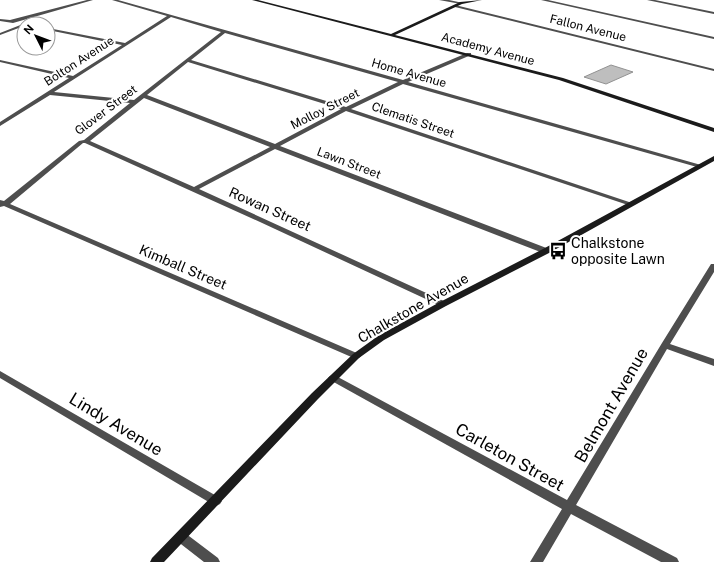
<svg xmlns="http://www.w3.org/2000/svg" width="714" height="562" font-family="'Public Sans',sans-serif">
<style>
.building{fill:#bebebe;stroke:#929292}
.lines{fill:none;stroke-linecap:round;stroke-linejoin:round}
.street{fill:#4e4e4e;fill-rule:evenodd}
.secondary{fill:#1b1b1b;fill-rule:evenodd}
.labels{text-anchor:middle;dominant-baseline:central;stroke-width:4;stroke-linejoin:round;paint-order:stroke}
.far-street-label{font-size:12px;fill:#000;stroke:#fff}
.street-label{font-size:14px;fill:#000;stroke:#fff}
.poi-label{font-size:14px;fill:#000;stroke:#fff;text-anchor:start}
.near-street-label{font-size:17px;fill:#000;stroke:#fff}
</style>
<rect width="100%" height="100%" fill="#fff"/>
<path class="building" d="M611,65L633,72L606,84L584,77Z"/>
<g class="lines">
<path class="street" d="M87,0H93L13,23L0,21V19L10,20Z
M112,0H118L403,80L467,53H471V55L408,82L701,165L702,166L699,168L697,167L403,84L351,109L632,203L633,204L632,205H628L346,111L280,146L549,249L550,251L549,253H543L275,149L199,189L446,302L447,304L443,307L260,222L85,143H83L10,204L359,354L361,356L359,358L356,359L4,206L0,207V200L4,201L79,141L84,140L130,103L50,95L0,126V122L69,78L0,62V60L73,76L122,45L48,30V28L125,43L167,16ZM171,17L221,32L134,100L54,92ZM225,33L398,82L346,107L191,60ZM188,62L341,109L275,144L147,95ZM144,98L270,147L194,187L90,141Z
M439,0H449L463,3L461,4Z
M541,0H548L714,37V39Z
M647,0H655L714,12V14Z
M455,5L714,69V71L455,7Z
M23,24H25L24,26L0,35V33Z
M711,264H714V272L670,344L714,359V366L667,349L576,505L677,558L679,562H661L571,514L543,562H530L562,509L330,380L328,378L330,376L333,375L336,376L567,500L662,343Z
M0,371L220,498L222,501L220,504L216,506L212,504L0,378Z
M181,532L185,533L218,558L220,562H204L177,541L175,537L177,533Z"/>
<path class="secondary" d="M252,0H258L391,34L460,2L482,0L462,4L395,35L563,78L714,128V132L559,80Z
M714,156V161L549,253L446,306L384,340L359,358L318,399L164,562H150L152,558L312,393L353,354L378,336L440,302L543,249Z"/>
</g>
<defs>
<g id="bus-bare" transform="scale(1.38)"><path d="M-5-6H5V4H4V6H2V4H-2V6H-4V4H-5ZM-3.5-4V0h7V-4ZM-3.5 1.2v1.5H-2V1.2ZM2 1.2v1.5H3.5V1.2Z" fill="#000" stroke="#fff" stroke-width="2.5" paint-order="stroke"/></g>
</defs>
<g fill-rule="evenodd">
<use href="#bus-bare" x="558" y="251"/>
</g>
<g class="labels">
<g class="far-street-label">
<text transform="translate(588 28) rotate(14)">Fallon Avenue</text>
<text transform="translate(488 49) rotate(15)">Academy Avenue</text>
<text transform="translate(79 61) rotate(-33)">Bolton Avenue</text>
<text transform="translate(409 73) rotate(16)">Home Avenue</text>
<text transform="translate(325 109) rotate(-27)">Molloy Street</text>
<text transform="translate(106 110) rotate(-37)">Glover Street</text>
<text transform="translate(413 120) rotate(19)">Clematis Street</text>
<text transform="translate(349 163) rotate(21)">Lawn Street</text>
</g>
<g class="street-label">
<text transform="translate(270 209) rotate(24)">Rowan Street</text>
<text transform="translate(183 267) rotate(23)">Kimball Street</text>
<text transform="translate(413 308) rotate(-30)">Chalkstone Avenue</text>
</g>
<g class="poi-label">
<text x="571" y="243">Chalkstone<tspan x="571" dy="16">opposite Lawn</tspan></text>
</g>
<g class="near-street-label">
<text transform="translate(611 405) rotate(-60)">Belmont Avenue</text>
<text transform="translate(116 424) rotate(31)">Lindy Avenue</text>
<text transform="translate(510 457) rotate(29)">Carleton Street</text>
</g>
</g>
<g transform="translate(36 36) rotate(312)"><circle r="19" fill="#ffffff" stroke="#999999"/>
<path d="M0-3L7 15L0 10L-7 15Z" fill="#000000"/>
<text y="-6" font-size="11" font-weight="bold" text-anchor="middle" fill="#000000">N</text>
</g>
</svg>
